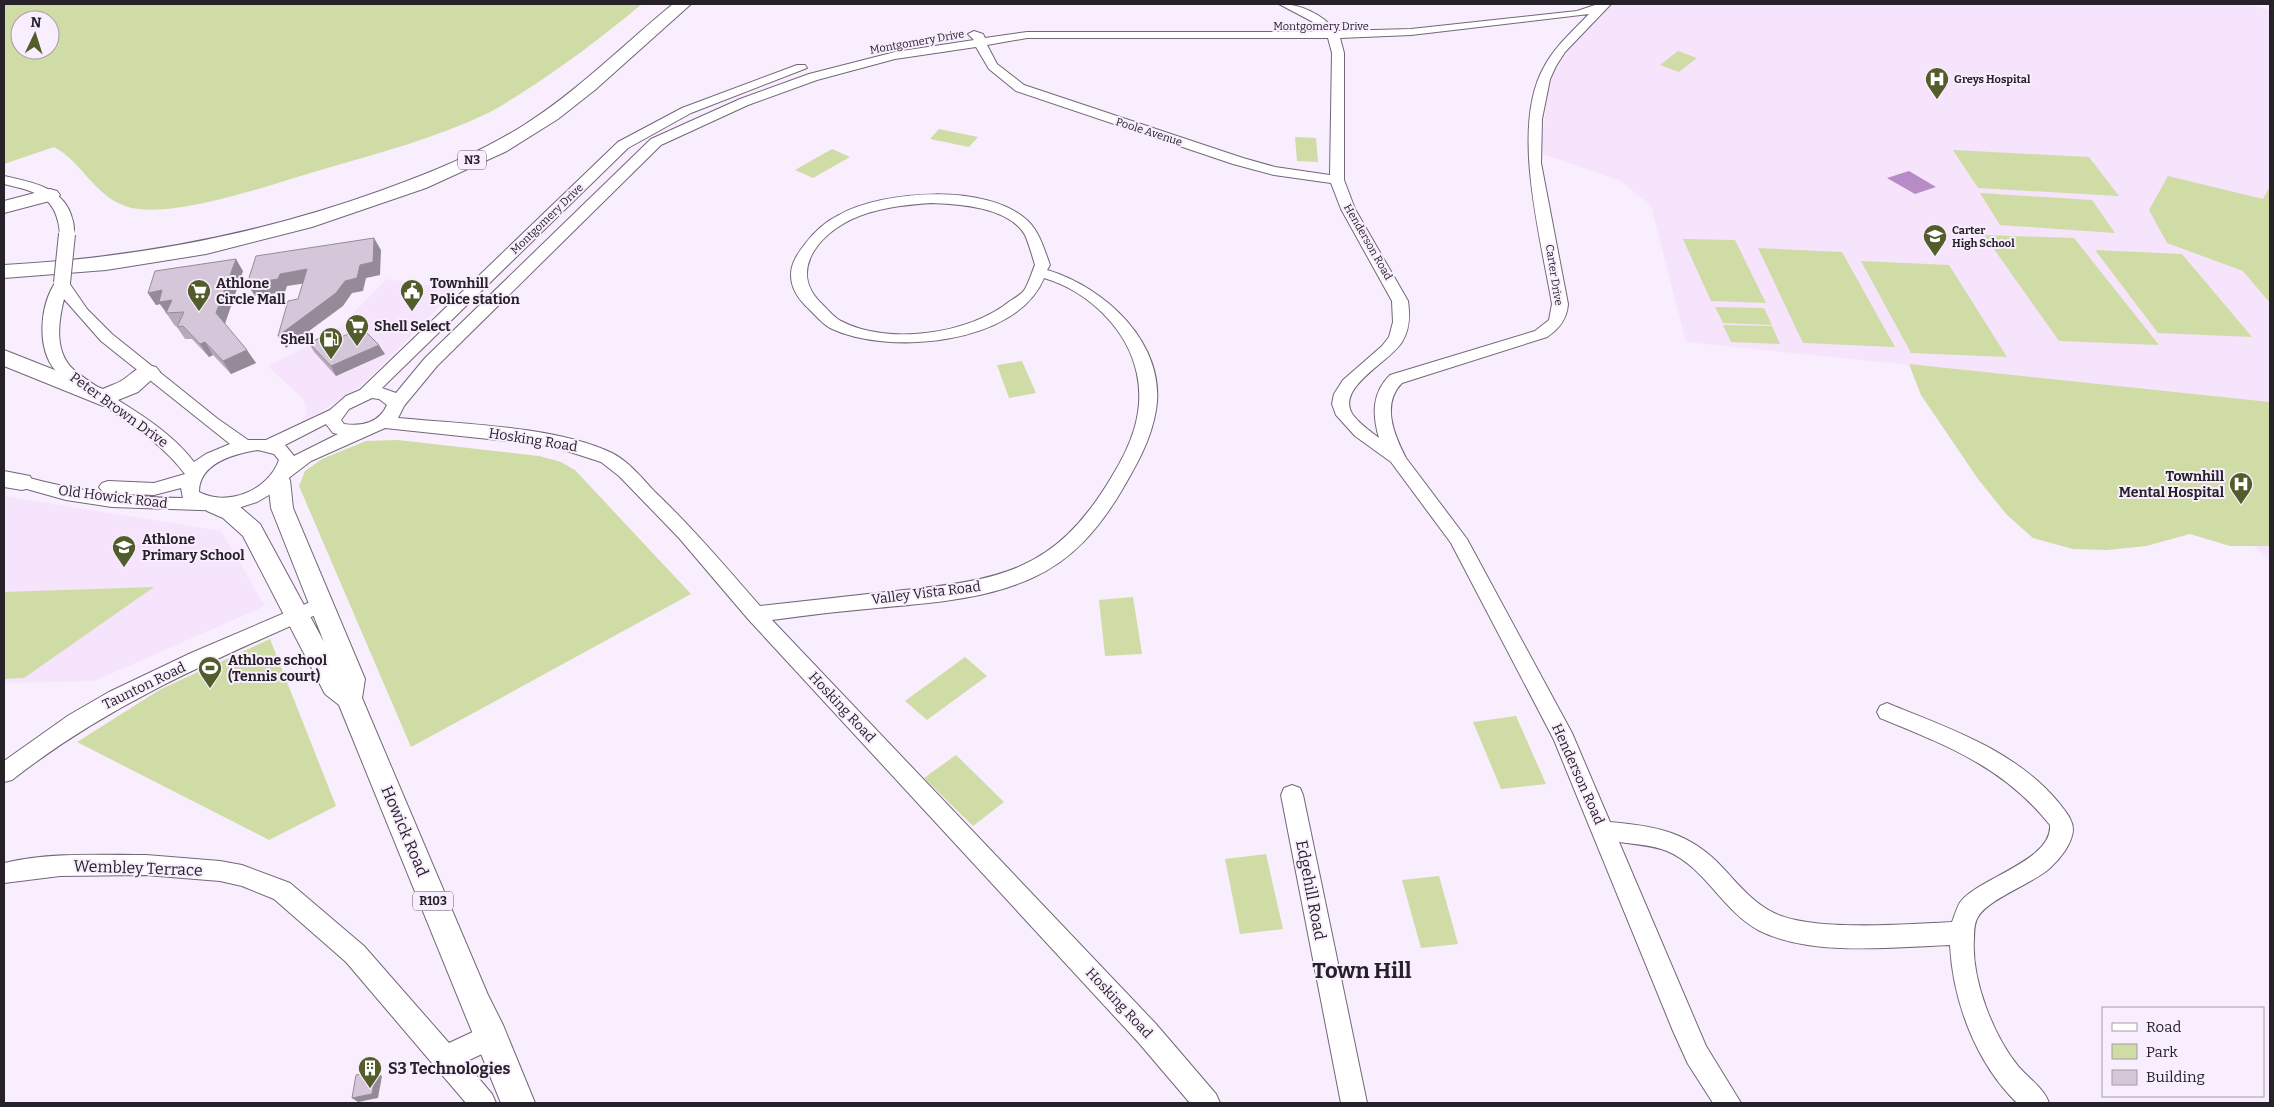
<svg xmlns="http://www.w3.org/2000/svg" width="2274" height="1107" font-family="Bitter,serif">
<style>
.built{fill:#f6e3fc}
.green{fill:#d0dca5;fill-rule:evenodd}
.water{fill:#b78bc6}
.lines{fill:none;stroke-linecap:round;stroke-linejoin:round}
.minor-casing{stroke:#736777;stroke-width:2}
.major-casing{stroke:#736777;stroke-width:2}
.highway-casing{stroke:#736777;stroke-width:2}
.minor{fill:#fff;fill-rule:evenodd}
.major{fill:#fff;fill-rule:evenodd}
.highway{fill:#fff;fill-rule:evenodd}
.minor-bridge-casing{stroke:#736777;stroke-width:18;stroke-linecap:butt}
.minor-bridge{stroke:#fff;stroke-width:16}
.wall{fill:#b7abbb}
.shaded-wall{fill:#958b98}
.building{fill:#d5c7d9;stroke:#958b98}
.labels{text-anchor:middle;dominant-baseline:central;stroke-width:4;stroke-linejoin:round;paint-order:stroke}
.far-street-label{font-size:11px;fill:#272229;stroke:#f9eefd}
.far-poi-label{font-size:11px;font-weight:bold;fill:#272229;stroke:#f9eefd;text-anchor:start}
.shield{fill:#f9eefd;stroke:#665f69;stroke-width:1}
.shield-label{font-size:12px;font-weight:bold;fill:#272229}
.poi-label{font-size:14px;font-weight:bold;fill:#272229;stroke:#f9eefd;text-anchor:start}
.street-label{font-size:14px;fill:#272229;stroke:#f9eefd}
.near-street-label{font-size:16px;fill:#272229;stroke:#f9eefd}
.near-poi-label{font-size:16px;font-weight:bold;fill:#272229;stroke:#f9eefd;text-anchor:start}
.near-district-label{font-size:22px;font-weight:bold;fill:#272229;stroke:#f9eefd}
</style>
<rect width="100%" height="100%" fill="#f9eefd"/>
<path class="built" d="M1612,4H2247L2270,10V562L2153,448L2117,386L1686,342L1651,206L1621,181L1540,153L1551,70L1565,50Z
M387,279L456,290L360,387L300,424L306,415L307,408L303,399L268,366L333,334Z
M4,496L221,531L265,606L94,681L4,683Z"/>
<path class="green" d="M4,4H642C603,36 563,67 520,94C510,100 499,108 488,113C436,138 379,153 324,169C277,182 170,222 125,206C93,194 82,162 54,147L4,164ZM20,20H50V50H20Z
M1678,51L1697,58L1679,72L1660,65Z
M939,129L978,137L969,147L930,139Z
M1295,137L1316,138L1318,162L1297,161Z
M832,149L850,157L813,178L795,170Z
M1953,150L2089,157L2119,196L1978,188Z
M2168,176L2263,199L2270,186V303L2243,271L2167,243L2149,210Z
M1980,193L2092,200L2115,233L2000,225Z
M1984,235L2074,238L2159,345L2059,341Z
M1683,239L1735,240L1766,303L1711,301Z
M1758,248L1842,252L1895,347L1803,343Z
M2095,250L2182,254L2252,337L2158,333Z
M1861,261L1949,265L2007,357L1911,353Z
M1715,307L1764,308L1772,325L1723,323Z
M1723,325L1772,326L1780,344L1731,342Z
M1022,361L1036,393L1009,398L997,365Z
M1909,364L2270,402V546H2230L2190,534L2146,546L2107,550L2073,549L2033,538L2007,515L1978,479L1921,395Z
M398,440L539,456L561,462L575,470L691,594L411,747L299,486L305,471L322,459L366,441Z
M154,587L24,678L4,679V592Z
M1133,597L1142,654L1105,656L1099,600Z
M270,639L336,806L269,840L77,742L161,689Z
M965,657L987,676L927,720L905,701Z
M1516,716L1546,784L1501,789L1473,722Z
M956,755L1004,802L973,826L924,778Z
M1266,854L1283,929L1240,934L1225,859Z
M1439,876L1458,944L1421,948L1402,880Z"/>
<path class="water" d="M1909,171L1936,187L1915,194L1887,178Z"/>
<g class="lines">
<g class="minor-casing">
<path id="minor" d="M1279,4C1301,4 1322,14 1336,31L1411,29L1577,11L1598,4H1611L1565,52L1556,66L1550,79L1542,119L1541,163L1568,304C1567,319 1559,329 1547,337L1402,383C1381,404 1394,435 1406,458L1467,539L1572,733L1610,822C1656,826 1690,832 1723,868C1738,884 1753,903 1774,913C1814,932 1907,924 1952,922C1955,915 1957,906 1961,901C1981,877 2053,860 2050,825C2004,767 1946,745 1880,718L1877,712L1880,706L1887,703L1894,706C1954,730 2017,752 2059,803C2065,811 2073,819 2073,830C2072,844 2060,859 2050,868C2034,883 1988,899 1978,917C1974,923 1974,932 1974,939C1971,979 1993,1035 2018,1066C2028,1078 2044,1088 2049,1103H2017C1976,1063 1953,1002 1950,945C1892,947 1811,957 1758,930C1722,910 1705,867 1667,851C1652,845 1634,844 1619,842L1706,1046L1741,1103H1713L1688,1064L1673,1031L1554,740L1451,543L1391,462L1355,436L1336,415L1332,404L1334,394L1343,380L1382,346L1389,337L1393,322L1392,301L1341,209L1331,183L1274,175L1233,164L1016,91L989,69L976,47L895,59L817,80L748,105L661,145L437,366L404,406L398,418C461,424 556,426 612,453C628,461 642,478 654,491C692,527 725,566 760,606C805,601 850,596 895,591C999,580 1054,573 1111,478C1131,446 1145,412 1137,374C1128,329 1088,291 1044,278C1017,345 888,356 830,328C823,324 816,316 810,310C800,301 791,290 791,275C791,263 798,253 805,244C814,232 825,222 839,215C884,190 988,183 1028,221C1040,233 1044,249 1050,265L1047,270C1105,287 1167,344 1156,410C1151,440 1137,464 1122,490C1100,527 1073,560 1032,578C984,600 929,603 877,608C842,611 807,615 772,620L1156,1024L1216,1094L1220,1103H1190L1138,1042L748,619L679,538L619,476L601,462L561,449L526,443L385,428L311,461L290,477L276,491L257,502L229,511L112,507L66,500L16,486L13,482L16,478L22,476C75,491 128,498 183,498L181,488L154,495L108,493L102,491L99,487L102,483L108,481L154,483L185,474C161,442 127,422 95,399C81,391 65,382 55,370C36,347 40,303 57,280H67L87,309L112,334L218,419L248,440H266L330,410L346,396L360,390L618,142L682,108L797,65H805L807,68L691,113L628,148L382,388L396,393L425,358L651,139L740,99L809,74L895,52L974,40L968,34L974,31L983,34L985,38L1027,32H1324L1315,23ZM1589,14C1573,31 1555,46 1544,67C1510,127 1541,238 1552,304L1549,320L1535,331L1390,375C1372,393 1372,414 1379,438C1370,431 1360,424 1353,415C1334,388 1390,362 1402,342C1410,329 1410,315 1408,301L1355,209L1344,180V53L1340,38L1411,35ZM1027,38H1328L1332,53L1330,175L1275,167L1243,158L1024,85L997,64L987,45ZM931,203C959,204 1009,207 1025,235C1029,244 1032,255 1035,265C1032,272 1029,282 1025,289C1022,294 1015,298 1010,301C970,334 888,346 841,321C835,318 829,311 824,306C788,274 815,238 850,220C875,208 904,205 931,203ZM64,299L101,341L230,444L206,454L194,462C163,421 113,401 74,370C54,352 58,323 64,299ZM372,398L379,399L387,405C380,422 362,427 344,424L341,420L349,409ZM326,424L333,433L338,434L294,456L285,445ZM258,450L274,454L279,460C268,491 227,507 199,492C199,463 234,454 258,450Z
M4,176C31,182 64,187 72,218C74,224 75,232 72,237L67,238L60,234C57,196 37,192 4,184Z
M322,597L329,599L332,604L329,609C216,659 110,703 12,780L4,782V761L69,715L109,692L191,653Z
M1292,785L1300,788L1303,795L1367,1103H1341L1281,795L1284,788Z
M146,855L220,861L242,865L290,883L364,946L449,1043L492,1023L501,1027L505,1036L501,1045L465,1062L492,1094L496,1103H466L346,962L274,899L242,886L220,881L146,875L60,876L4,883V863C50,852 99,855 146,855Z"/>
</g>
<g class="major-casing">
<path id="major" d="M4,471L30,476L33,482L30,488L22,490L4,487Z
M279,472L287,475L290,480L293,508L365,679L362,698L488,995L503,1025L535,1103H501L339,705L325,694L243,536L223,518L207,511L204,505L207,499L215,497L239,506L260,524L324,642L271,508L268,480L271,475Z"/>
</g>
<g class="highway-casing">
<path id="highway" d="M673,4H691L596,89L558,119L507,151L426,188L312,227L206,254L106,270L4,278V265C134,258 258,235 380,191C430,173 480,153 524,125C578,91 624,44 673,4Z
M50,189L57,191L60,195L57,199L4,213V201Z
M4,350L103,389C109,386 116,384 121,381C134,373 140,362 156,367L160,372L138,392L103,406L4,366Z"/>
</g>
<use href="#minor" class="minor"/>
<use href="#major" class="major"/>
<use href="#highway" class="highway"/>
<g class="minor-bridge-casing">
<path id="minor-bridge" d="M62,283L67,234"/>
</g>
<use href="#minor-bridge" class="minor-bridge"/>
</g>
<path class="wall" d="M243,271L225,324L256,363L231,374L213,355L209,357L192,339H185L177,327V326H175L160,304L156,305L148,293Z
M330,342L385,354L336,376L314,352L309,343Z"/>
<path class="shaded-wall" d="M374,238L381,250L380,275L366,278L363,291L352,293L343,306L286,348L278,336L345,281L360,265Z
M236,259L243,271L224,326L216,313Z
M307,269L314,282L287,286L285,292L255,296L247,284L280,274Z
M162,290L172,300L167,313L160,304L156,305L148,293Z
M205,342L213,355L209,357L200,344Z
M379,345L385,354L336,376L331,366Z
M247,350L256,363L231,374L223,361Z
M376,1071L382,1076L378,1098L358,1102L352,1098Z"/>
<path class="building" d="M374,238L373,262L360,265L357,278L345,281L336,293L278,336L288,301L298,299L307,269L280,274L278,279L247,284L256,256Z
M236,259L216,313L247,350L223,361L205,342L200,344L183,326L177,327L184,312L166,313L172,300L159,302L162,290L148,293L155,271Z
M362,328L379,345L331,366L309,343L324,336L330,342Z
M376,1071L372,1094L352,1098L356,1075Z"/>
<defs>
<g id="hospital-pin" transform="scale(1.25)"><path d="M0 17L-7.5 6A9.5 9.5 0 1 1 7.5 6Z" fill="#535c2b" stroke="#f9eefd"/><path d="M-5-5h3v3.5h4V-5h3V5h-3V1.5h-4V5h-3Z" fill="#fff"/></g>
<g id="school-pin" transform="scale(1.25)"><path d="M0 17L-7.5 6A9.5 9.5 0 1 1 7.5 6Z" fill="#535c2b" stroke="#f9eefd"/><path d="M0-5L7-2L0 1L-7-2ZM-4 1L0 2.5L4 1V4Q0 6-4 4Z" fill="#fff"/></g>
<g id="supermarket-pin" transform="scale(1.25)"><path d="M0 17L-7.5 6A9.5 9.5 0 1 1 7.5 6Z" fill="#535c2b" stroke="#f9eefd"/><path d="M-6-5.5h2.5l.6 2H6L4.5 2H-2.5L-4.4-4H-6ZM-1.5 3.2a1.3 1.3 0 1 0 .1 0ZM3 3.2a1.3 1.3 0 1 0 .1 0Z" fill="#fff"/></g>
<g id="civic-pin" transform="scale(1.25)"><path d="M0 17L-7.5 6A9.5 9.5 0 1 1 7.5 6Z" fill="#535c2b" stroke="#f9eefd"/><path d="M-.6-6.5H3V-4.5H.6V-3L4-1V1h2V6H-6V1h2V-1L-.6-3ZM-1.2 2.5V6h2.4V2.5Z" fill="#fff"/></g>
<g id="fuel-pin" transform="scale(1.25)"><path d="M0 17L-7.5 6A9.5 9.5 0 1 1 7.5 6Z" fill="#535c2b" stroke="#f9eefd"/><path d="M-5.5-6h7V0h2V4h1.3V-2.5L3-4.5l.8-.8L6-3V5H2.5V1h-1V6h-7ZM-4.2-4.7v3.2H.2V-4.7Z" fill="#fff"/></g>
<g id="stadium-pin" transform="scale(1.25)"><path d="M0 17L-7.5 6A9.5 9.5 0 1 1 7.5 6Z" fill="#535c2b" stroke="#f9eefd"/><path d="M0-5a6.5 5 0 1 0 0 10a6.5 5 0 1 0 0-10ZM-3.5-1.8h7v3.6h-7Z" fill="#fff"/></g>
<g id="building-pin" transform="scale(1.25)"><path d="M0 17L-7.5 6A9.5 9.5 0 1 1 7.5 6Z" fill="#535c2b" stroke="#f9eefd"/><path d="M-4-6H4V6H1V3H-1V6H-4ZM-2.5-4.3h1.7v1.8h-1.7ZM.8-4.3h1.7v1.8H.8ZM-2.5-1h1.7V.8h-1.7ZM.8-1h1.7V.8H.8Z" fill="#fff"/></g>
</defs>
<g fill-rule="evenodd">
<use href="#hospital-pin" x="1937" y="79"/>
<use href="#school-pin" x="1935" y="236"/>
<use href="#supermarket-pin" x="199" y="291"/>
<use href="#civic-pin" x="412" y="291"/>
<use href="#supermarket-pin" x="357" y="326"/>
<use href="#fuel-pin" x="331" y="339"/>
<use href="#hospital-pin" x="2241" y="484"/>
<use href="#school-pin" x="124" y="547"/>
<use href="#stadium-pin" x="210" y="668"/>
<use href="#building-pin" x="370" y="1068"/>
</g>
<g class="labels">
<g class="far-street-label">
<text x="1321" y="26">Montgomery Drive</text>
<text transform="translate(917 42) rotate(-10)">Montgomery Drive</text>
<text transform="translate(1149 132) rotate(18)">Poole Avenue</text>
<text transform="translate(547 219) rotate(-44)">Montgomery Drive</text>
<text transform="translate(1368 242) rotate(60)">Henderson Road</text>
<text transform="translate(1554 275) rotate(81)">Carter Drive</text>
</g>
<g class="far-poi-label">
<text x="1954" y="79">Greys Hospital</text>
<text x="1952" y="230">Carter<tspan x="1952" dy="13">High School</tspan></text>
</g>
<g class="shield">
<rect x="458" y="150.5" width="28" height="19" rx="4"/>
<rect x="413" y="891.5" width="40" height="19" rx="4"/>
</g>
<g class="shield-label">
<text x="472" y="160">N3</text>
<text x="433" y="901">R103</text>
</g>
<g class="poi-label">
<text x="216" y="283">Athlone<tspan x="216" dy="16">Circle Mall</tspan></text>
<text x="430" y="283">Townhill<tspan x="430" dy="16">Police station</tspan></text>
<text x="374" y="326">Shell Select</text>
<text x="314" y="339" text-anchor="end">Shell</text>
<text x="2224" y="476" text-anchor="end">Townhill<tspan x="2224" dy="16">Mental Hospital</tspan></text>
<text x="142" y="539">Athlone<tspan x="142" dy="16">Primary School</tspan></text>
<text x="228" y="660">Athlone school<tspan x="228" dy="16">(Tennis court)</tspan></text>
</g>
<g class="street-label">
<text transform="translate(119 410) rotate(36)">Peter Brown Drive</text>
<text transform="translate(533 440) rotate(9)">Hosking Road</text>
<text transform="translate(113 497) rotate(7)">Old Howick Road</text>
<text transform="translate(926 593) rotate(-7)">Valley Vista Road</text>
<text transform="translate(144 686) rotate(-26)">Taunton Road</text>
<text transform="translate(842 707) rotate(47)">Hosking Road</text>
<text transform="translate(1578 774) rotate(66)">Henderson Road</text>
<text transform="translate(1119 1003) rotate(47)">Hosking Road</text>
</g>
<g class="near-street-label">
<text transform="translate(405 831) rotate(67)">Howick Road</text>
<text transform="translate(138 868) rotate(2)">Wembley Terrace</text>
<text transform="translate(1311 890) rotate(79)">Edgehill Road</text>
</g>
<g class="near-poi-label">
<text x="388" y="1068">S3 Technologies</text>
</g>
<g class="near-district-label">
<text x="1362" y="970">Town Hill</text>
</g>
</g>
<rect width="2274" height="1107" fill="none" stroke="#272229" stroke-width="10"/>
<rect x="2102" y="1007" width="162" height="90" fill="#f9eefd" stroke="#a59ca8"/>
<rect x="2112" y="1023" width="25" height="8" fill="#ffffff" stroke="#a59ca8"/>
<text x="2146" y="1032" font-size="15" fill="#272229">Road</text>
<rect x="2112" y="1044" width="25" height="15" fill="#d0dca5" stroke="#a59ca8"/>
<text x="2146" y="1057" font-size="15" fill="#272229">Park</text>
<rect x="2112" y="1070" width="25" height="15" fill="#d5c7d9" stroke="#a59ca8"/>
<text x="2146" y="1082" font-size="15" fill="#272229">Building</text>
<g transform="translate(35 35) rotate(4)"><circle r="24" fill="#f9eefd" stroke="#a59ca8"/>
<path d="M0-4L9 19L0 12L-9 19Z" fill="#535c2b"/>
<text y="-8" font-size="14" font-weight="bold" text-anchor="middle" fill="#272229">N</text>
</g>
</svg>
